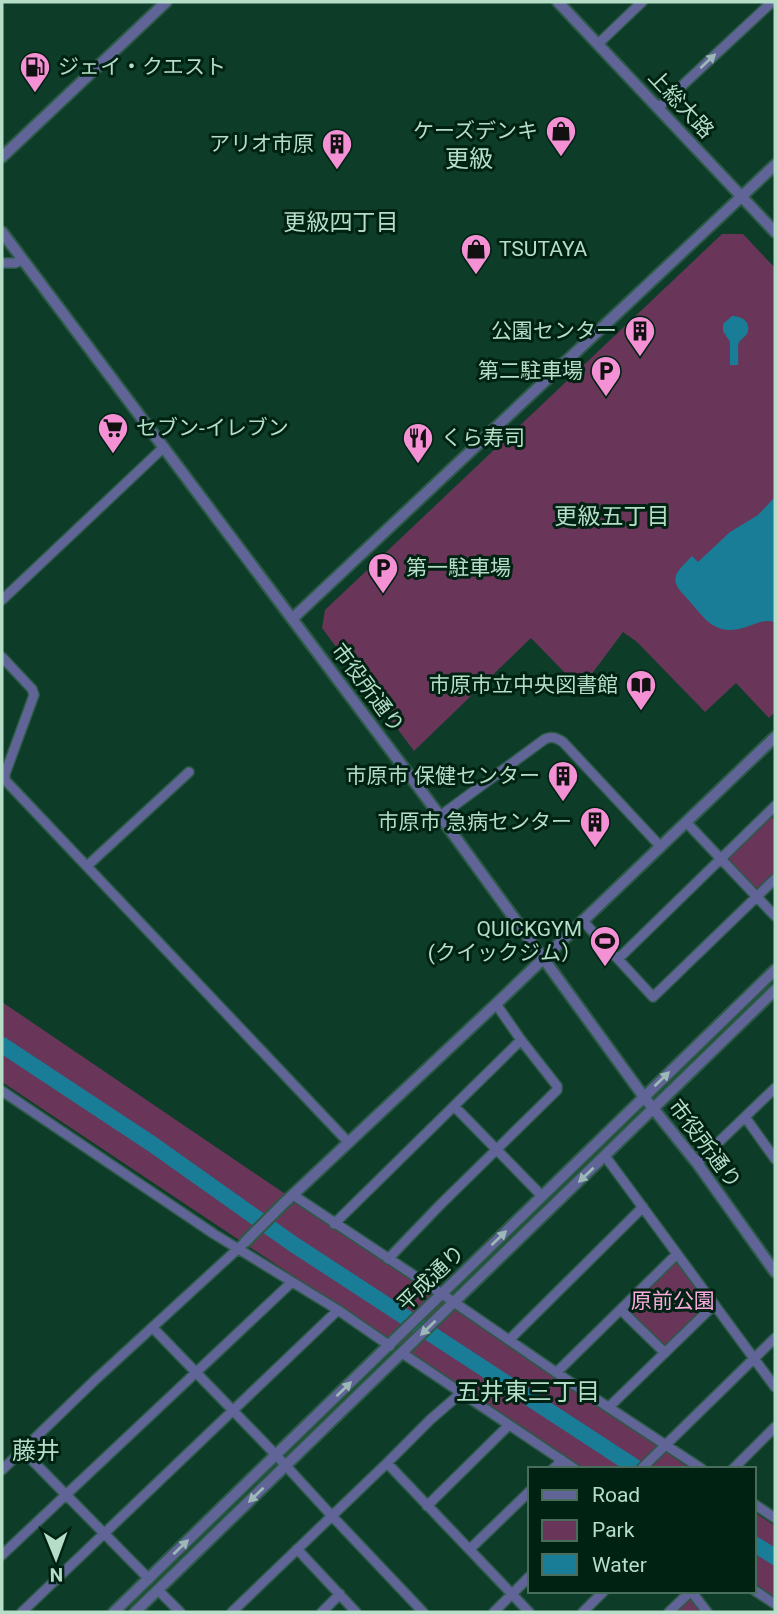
<svg xmlns="http://www.w3.org/2000/svg" width="777" height="1614" font-family="Roboto,'Noto Sans JP',sans-serif">
<style>
.green{fill:#693659}
.water{fill:#197d97}
.lines{fill:none;stroke-linecap:round;stroke-linejoin:round}
.river{stroke:#197d97;stroke-width:16}
.minor-casing{stroke:#2b5a45;stroke-width:12}
.tertiary-casing{stroke:#2b5a45;stroke-width:14}
.minor{stroke:#606496;stroke-width:9}
.tertiary{stroke:#606496;stroke-width:10}
.oneway{fill:#9cb9b8}
.labels{text-anchor:middle;dominant-baseline:central;stroke-width:6;stroke-linejoin:round;paint-order:stroke}
.poi-label{font-size:21px;fill:#b5ddc7;stroke:#002212;text-anchor:end}
.street-label{font-size:21px;fill:#b5ddc7;stroke:#002212}
.park-label{font-size:21px;fill:#fcaae0;stroke:#002212}
.neighbourhood-label{font-size:23px;fill:#b5ddc7;stroke:#002212}
.quarter-label{font-size:24px;fill:#b5ddc7;stroke:#002212}
</style>
<rect width="100%" height="100%" fill="#0d3d28"/>
<path class="green" d="M722,234H743L775,268V712L769,718L736,683L705,712L637,642L623,632L591,675L566,674L531,638L414,751L322,628L325,610Z
M769,817H772L775,821V875L760,891L756,890L728,862V855Z
M2,1002L691,1469H583L2,1082Z
M677,1254L714,1305L665,1353L621,1310Z
M754,1512L775,1526V1597L754,1583Z
M691,1591L707,1612H669Z"/>
<path class="water" d="M732,316C742,316 752,322 747,334C745,337 741,339 739,342C737,347 739,359 738,365H730V342L723,331V324Z
M775,497V622C765,619 759,623 749,626C714,639 705,618 685,596C667,578 677,572 692,556L698,562L730,532L758,515Z"/>
<g class="lines">
<path class="river" d="M2,1045L152,1144L293,1244L638,1469
M754,1544L775,1557"/>
<g class="minor-casing">
<path id="minor" d="M598,44L642,2
M658,108L772,2
M2,263H15L22,260
M2,600L164,447
M2,657L32,689L34,695L5,774V780L348,1142
M440,816L545,739C553,736 557,738 563,742L660,846
M686,822L775,916
M87,866L189,772
M582,920L653,997L775,879
M618,959L775,806
M2,1091L214,1234L338,1310L390,1346
M454,1106L542,1196
M745,1117L775,1159
M605,1156L775,1387
M697,1163L775,1088
M293,1195L442,1294L570,1382L702,1469
M334,1224L521,1040
M388,1259L440,1205L557,1090V1086L521,1040L496,1004
M621,1310L665,1353
M153,1328L276,1455L332,1516L423,1612
M510,1339L643,1207
M402,1353L575,1469
M557,1372L677,1254
M609,1407L714,1305
M22,1450L149,1579
M387,1463L529,1612
M553,1469L562,1460
M641,1469L775,1338
M733,1469L775,1427
M2,1470L95,1380L242,1245
M754,1504L775,1518
M427,1506L509,1425
M297,1549L356,1612
M470,1549L530,1491
M2,1555L292,1282
M158,1590L180,1612
M754,1590L775,1604
M22,1612L338,1310
M232,1612L387,1463L431,1419L461,1393
M322,1612L340,1594
M494,1612L530,1576
M583,1612L604,1591
M669,1612L691,1591L707,1612"/>
</g>
<g class="tertiary-casing">
<path id="tertiary" d="M558,2L775,232
M2,157L166,2
M2,232L440,816L644,1097L697,1163L775,1272
M292,619L775,165
M245,1242L283,1204L496,1004L775,737
M114,1612L775,970
M135,1612L775,990"/>
</g>
<use href="#minor" class="minor"/>
<use href="#tertiary" class="tertiary"/>
</g>
<defs><path id="oneway-solid" d="M-6-.8H1V-3.2L6.5 0L1 3.2V.8H-6Z" transform="scale(1.75)"/></defs>
<g class="oneway">
<use href="#oneway-solid" transform="translate(708 61) rotate(-43)"/>
<use href="#oneway-solid" transform="translate(662 1079) rotate(-44)"/>
<use href="#oneway-solid" transform="translate(586 1175) rotate(136)"/>
<use href="#oneway-solid" transform="translate(499 1238) rotate(-44)"/>
<use href="#oneway-solid" transform="translate(428 1328) rotate(136)"/>
<use href="#oneway-solid" transform="translate(344 1389) rotate(-44)"/>
<use href="#oneway-solid" transform="translate(256 1495) rotate(136)"/>
<use href="#oneway-solid" transform="translate(181 1547) rotate(-44)"/>
</g>
<defs>
<g id="fuel-pin" transform="scale(1.575)"><path d="M0 17L-7.5 6A9.5 9.5 0 1 1 7.5 6Z" fill="#f491d4" stroke="#002212"/><path d="M-5.5-6h7V0h2V4h1.3V-2.5L3-4.5l.8-.8L6-3V5H2.5V1h-1V6h-7ZM-4.2-4.7v3.2H.2V-4.7Z" fill="#111"/></g>
<g id="shop-pin" transform="scale(1.575)"><path d="M0 17L-7.5 6A9.5 9.5 0 1 1 7.5 6Z" fill="#f491d4" stroke="#002212"/><path d="M-5-2.5h2.3a2.7 3.5 0 0 1 5.4 0H5L5.5 6h-11ZM-1.5-2.5h3a1.5 2.3 0 0 0-3 0Z" fill="#111"/></g>
<g id="building-pin" transform="scale(1.575)"><path d="M0 17L-7.5 6A9.5 9.5 0 1 1 7.5 6Z" fill="#f491d4" stroke="#002212"/><path d="M-4-6H4V6H1V3H-1V6H-4ZM-2.5-4.3h1.7v1.8h-1.7ZM.8-4.3h1.7v1.8H.8ZM-2.5-1h1.7V.8h-1.7ZM.8-1h1.7V.8H.8Z" fill="#111"/></g>
<g id="parking-pin" transform="scale(1.575)"><path d="M0 17L-7.5 6A9.5 9.5 0 1 1 7.5 6Z" fill="#f491d4" stroke="#002212"/><path d="M-3.5-5.5H1a3.5 3.5 0 0 1 0 7H-1V5.5H-3.5ZM-1-3.4V-.6H.8a1.4 1.4 0 0 0 0-2.8Z" fill="#111"/></g>
<g id="supermarket-pin" transform="scale(1.575)"><path d="M0 17L-7.5 6A9.5 9.5 0 1 1 7.5 6Z" fill="#f491d4" stroke="#002212"/><path d="M-6-5.5h2.5l.6 2H6L4.5 2H-2.5L-4.4-4H-6ZM-1.5 3.2a1.3 1.3 0 1 0 .1 0ZM3 3.2a1.3 1.3 0 1 0 .1 0Z" fill="#111"/></g>
<g id="restaurant-pin" transform="scale(1.575)"><path d="M0 17L-7.5 6A9.5 9.5 0 1 1 7.5 6Z" fill="#f491d4" stroke="#002212"/><path d="M-5-6h1v4h1v-4h1v4h1v-4h1v5L-1.5 .5V6h-2V.5L-5-1ZM5-6V6H3V1.5H1.5Q1.5-4 5-6Z" fill="#111"/></g>
<g id="library-pin" transform="scale(1.575)"><path d="M0 17L-7.5 6A9.5 9.5 0 1 1 7.5 6Z" fill="#f491d4" stroke="#002212"/><path d="M-6-4Q-3-5.5-.7-3.5V5Q-3 3-6 4ZM6-4Q3-5.5 .7-3.5V5Q3 3 6 4Z" fill="#111"/></g>
<g id="stadium-pin" transform="scale(1.575)"><path d="M0 17L-7.5 6A9.5 9.5 0 1 1 7.5 6Z" fill="#f491d4" stroke="#002212"/><path d="M0-5a6.5 5 0 1 0 0 10a6.5 5 0 1 0 0-10ZM-3.5-1.8h7v3.6h-7Z" fill="#111"/></g>
</defs>
<g fill-rule="evenodd">
<use href="#fuel-pin" x="35" y="67"/>
<use href="#shop-pin" x="561" y="131"/>
<use href="#building-pin" x="337" y="144"/>
<use href="#shop-pin" x="476" y="249"/>
<use href="#building-pin" x="640" y="331"/>
<use href="#parking-pin" x="606" y="371"/>
<use href="#supermarket-pin" x="113" y="428"/>
<use href="#restaurant-pin" x="418" y="438"/>
<use href="#parking-pin" x="383" y="568"/>
<use href="#library-pin" x="641" y="685"/>
<use href="#building-pin" x="563" y="776"/>
<use href="#building-pin" x="595" y="822"/>
<use href="#stadium-pin" x="605" y="941"/>
</g>
<g class="labels">
<g class="poi-label">
<text x="58" y="67" text-anchor="start">ジェイ・クエスト</text>
<text x="538" y="131">ケーズデンキ</text>
<text x="314" y="144">アリオ市原</text>
<text x="499" y="249" text-anchor="start">TSUTAYA</text>
<text x="617" y="331">公園センター</text>
<text x="583" y="371">第二駐車場</text>
<text x="136" y="428" text-anchor="start">セブン-イレブン</text>
<text x="441" y="438" text-anchor="start">くら寿司</text>
<text x="406" y="568" text-anchor="start">第一駐車場</text>
<text x="618" y="685">市原市立中央図書館</text>
<text x="540" y="776">市原市 保健センター</text>
<text x="572" y="822">市原市 急病センター</text>
<text x="582" y="929">QUICKGYM<tspan x="582" dy="24">(クイックジム）</tspan></text>
</g>
<g class="street-label">
<text transform="translate(681 104) rotate(47)">上総大路</text>
<text transform="translate(368 688) rotate(53)">市役所通り</text>
<text transform="translate(705 1144) rotate(53)">市役所通り</text>
<text transform="translate(431 1278) rotate(-44)">平成通り</text>
</g>
<g class="park-label">
<text x="673" y="1301">原前公園</text>
</g>
<g class="neighbourhood-label">
<text x="341" y="222">更級四丁目</text>
<text x="612" y="516">更級五丁目</text>
</g>
<g class="quarter-label">
<text x="469" y="159">更級</text>
<text x="528" y="1392">五井東三丁目</text>
<text x="36" y="1451">藤井</text>
</g>
</g>
<rect width="777" height="1614" fill="none" stroke="#b5ddc7" stroke-width="7"/>
<rect x="528" y="1467" width="228" height="126" fill="#002212" stroke="#486d5a" stroke-width="2"/>
<rect x="542" y="1490" width="35" height="10" fill="#606496" stroke="#486d5a" stroke-width="2"/>
<text x="592" y="1502" font-size="21" fill="#b5ddc7">Road</text>
<rect x="542" y="1520" width="35" height="21" fill="#693659" stroke="#486d5a" stroke-width="2"/>
<text x="592" y="1537" font-size="21" fill="#b5ddc7">Park</text>
<rect x="542" y="1554" width="35" height="21" fill="#197d97" stroke="#486d5a" stroke-width="2"/>
<text x="592" y="1572" font-size="21" fill="#b5ddc7">Water</text>
<g transform="translate(56 1558) rotate(179)" stroke="#002212" stroke-width="5" paint-order="stroke">
<path d="M0-5L12 26L0 18L-12 26Z" fill="#b5ddc7"/>
<text y="-10" font-size="19" font-weight="bold" text-anchor="middle" fill="#b5ddc7">N</text>
</g>
</svg>
